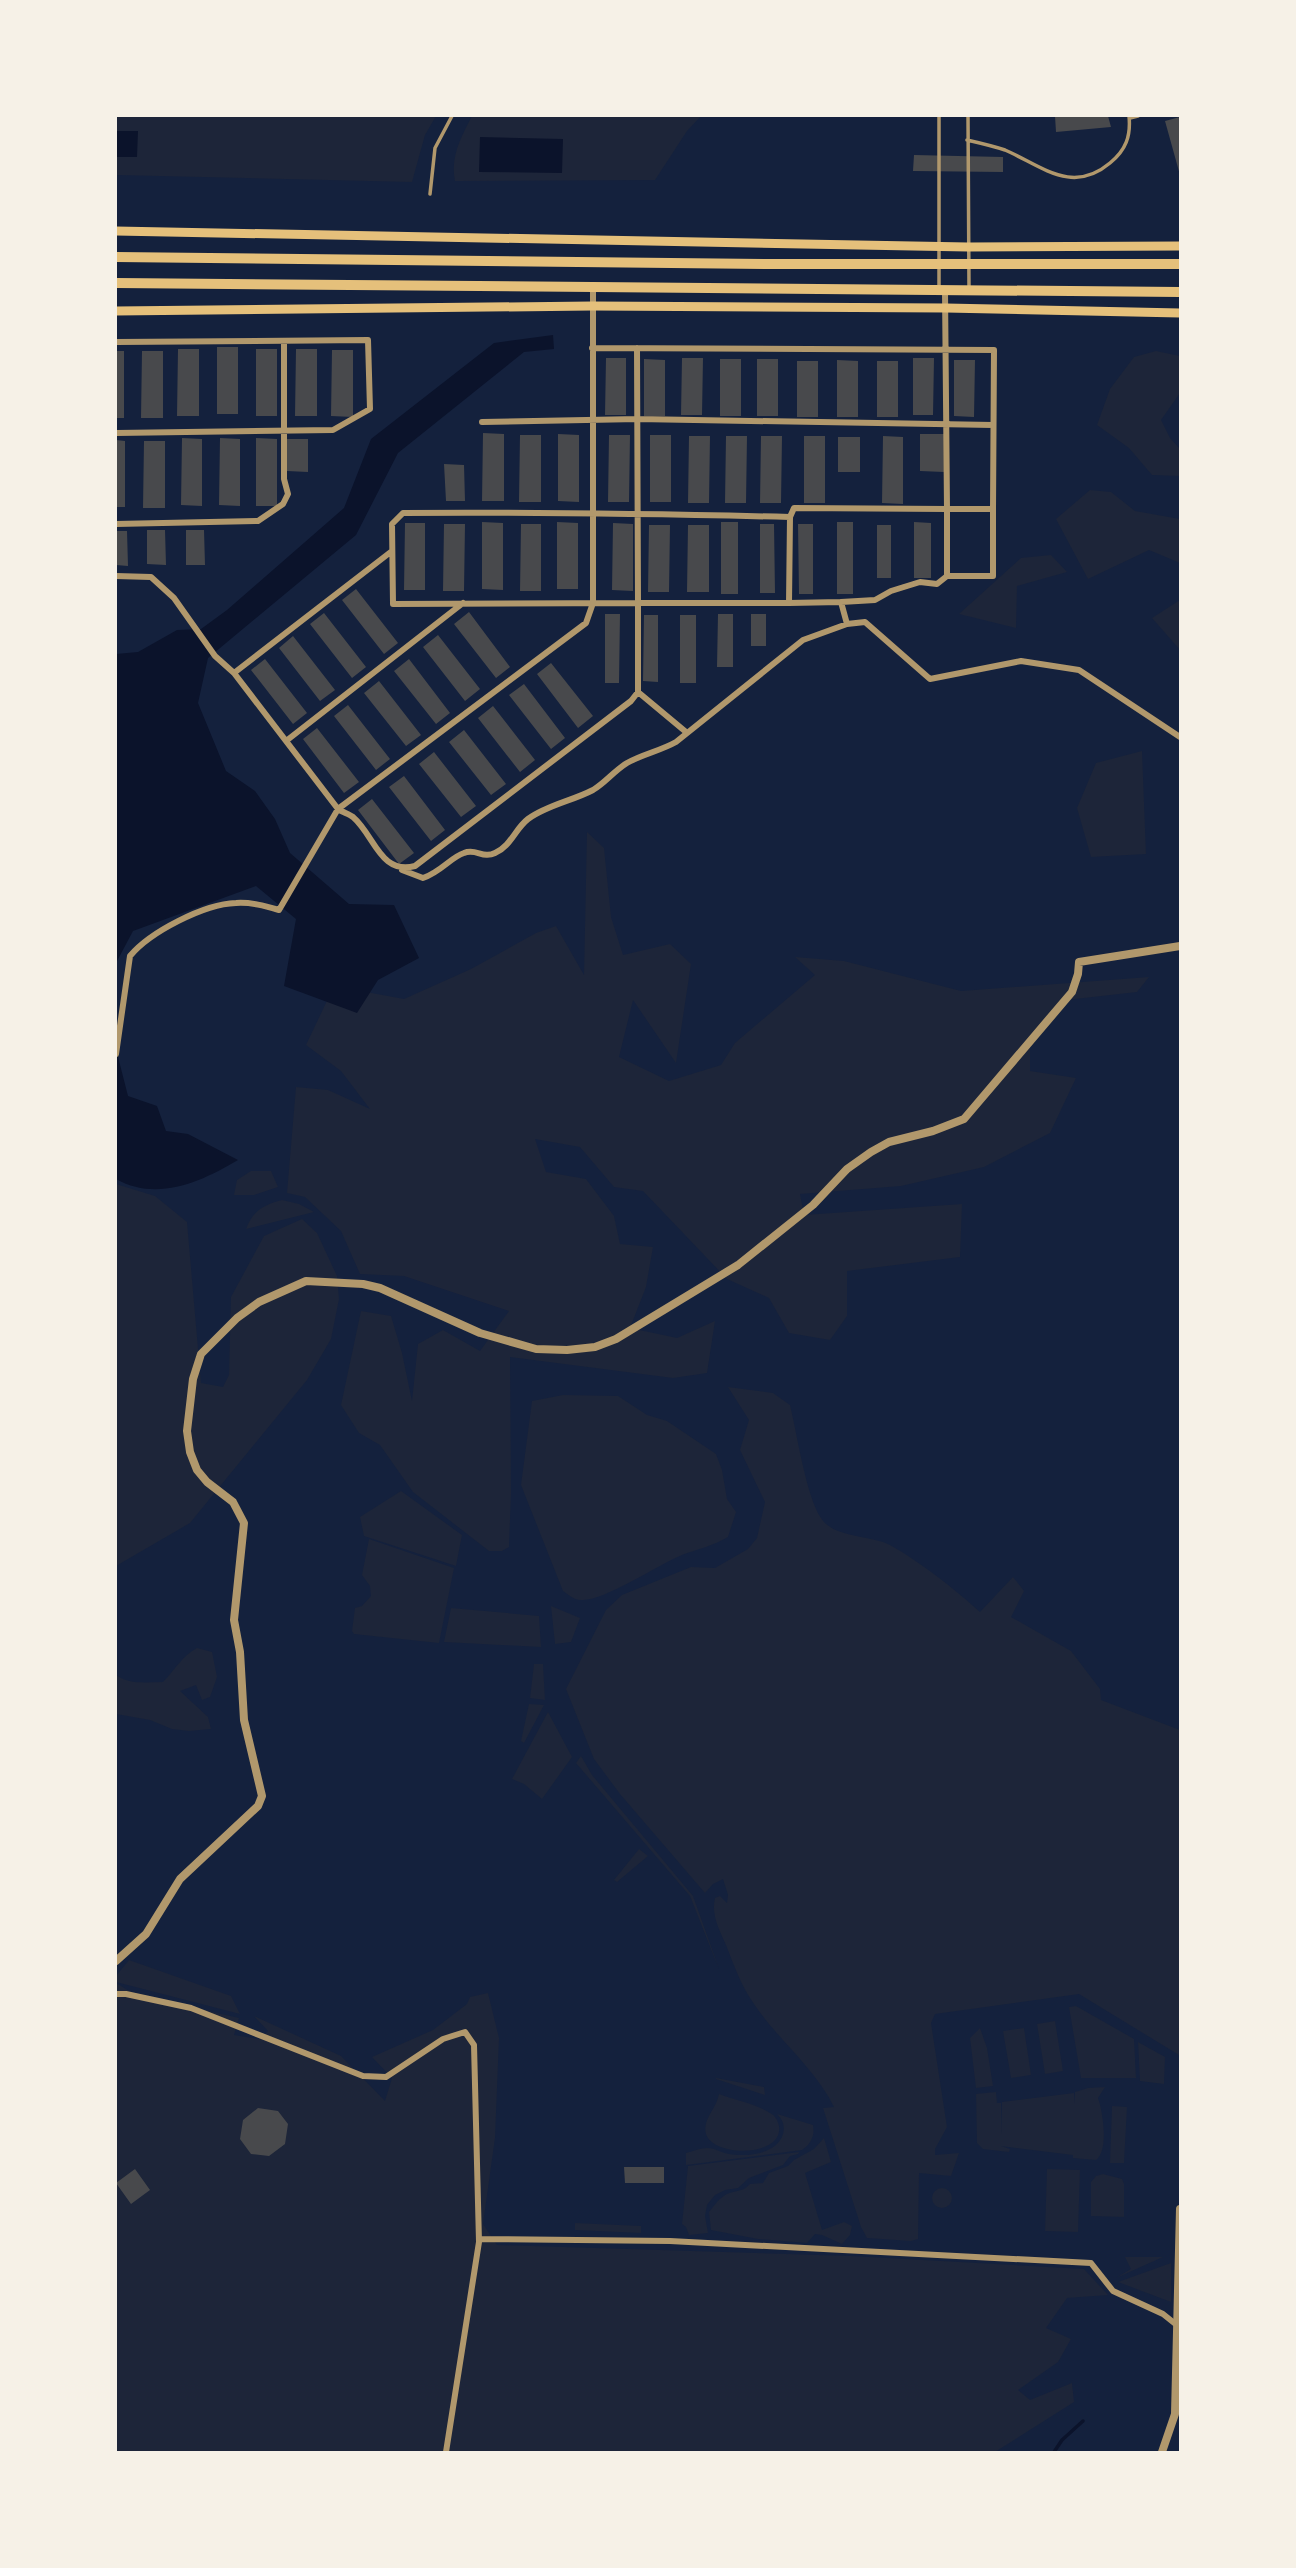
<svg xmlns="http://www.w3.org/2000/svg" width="1296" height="2568" font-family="Lato,sans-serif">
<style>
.green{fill:#1d2539}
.water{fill:#0b132b}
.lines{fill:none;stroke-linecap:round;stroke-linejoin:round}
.stream{stroke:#0b132b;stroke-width:3.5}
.building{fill:#48494c}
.service{stroke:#b1986c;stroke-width:3.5}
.minor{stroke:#b1986c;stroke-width:6}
.tertiary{stroke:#b1986c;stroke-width:8}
.secondary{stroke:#e5c07b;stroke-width:9}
.primary{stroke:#e5c07b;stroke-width:10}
</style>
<rect width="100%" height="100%" fill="#14213d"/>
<path class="green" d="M116,116H436L425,135L412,182L116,175Z
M472,116H701L687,131L655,180L455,181C450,157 461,137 472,116Z
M1156,351L1180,356V393L1161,420L1170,438L1180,449V476L1152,475L1129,448L1097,425L1110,389L1134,357Z
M1090,490L1111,492L1135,511L1180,519V563L1149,550L1088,579L1056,519Z
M1051,555L1067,572L1017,586L1016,628L959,614L1021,558Z
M1180,600V650L1152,618Z
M1142,751L1146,854L1091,857L1077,808L1096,763Z
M587,832L604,848L611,917L623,955L670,944L691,964L676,1063L633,1000L619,1057L669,1081L721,1065L735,1043L815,975L795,957L844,961L961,991L1149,977L1137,992L1066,1000L1030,1036V1071L1076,1078L1050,1133L984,1167L901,1186L800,1194L804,1215L962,1204L960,1257L847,1271V1316L830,1340L789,1333L769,1298L727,1279L643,1191L614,1187L580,1147L535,1139L546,1172L586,1179L614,1216L620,1244L653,1247L646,1287L630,1328L677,1338L715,1321L707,1373L673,1378L510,1357L511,1493L509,1547L502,1551H489L413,1492L380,1445L359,1433L341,1405L361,1311L391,1316L402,1353L412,1401L418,1344L443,1330L480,1351L509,1311L404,1276L360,1274L341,1231L305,1197L287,1193L296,1087L328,1090L370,1109L341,1071L306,1045L334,986L404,999L471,969L536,933L556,926L584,975Z
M251,1171H271L278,1187L254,1195H234L237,1180Z
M116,1184L155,1196L187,1222L201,1383L223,1387L229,1375L231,1297L264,1236L302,1219L317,1233L337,1276L339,1299L331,1339L307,1380L190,1523L116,1566Z
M282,1200L299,1204L314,1212L246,1229C253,1210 264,1205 282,1200Z
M728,1387L773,1393L790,1405C797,1433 806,1496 821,1518C833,1538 871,1535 890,1545C919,1561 956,1590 980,1612L1013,1577L1024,1591L1011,1617L1071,1651L1100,1689L1101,1700L1180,1730L1179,2055L1079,1994L935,2014L931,2023L947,2127L935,2149V2155L959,2153L951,2176L919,2173L918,2239L911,2241L867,2238L861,2227L823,2108L834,2107C815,2068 778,2040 754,2004C741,1986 734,1965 726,1945C719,1929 711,1915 715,1898L720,1896L727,1903L728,1895L723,1879L713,1884L705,1893L620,1794L594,1759L566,1689L606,1610L622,1595L691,1567L715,1568L748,1549L757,1538L765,1502L740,1450L749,1420Z
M563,1395L618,1396L647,1415L667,1421L716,1454L722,1470L727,1499L736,1512L728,1537C713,1546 698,1549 682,1555C658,1565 605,1600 583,1600C575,1601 569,1595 563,1591L521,1485L532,1401Z
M401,1491L462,1535L456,1566L364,1536L360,1517Z
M369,1539L454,1568L439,1643L354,1634L352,1631L355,1608L362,1606L371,1596L370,1586L362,1575Z
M551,1606L580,1618L571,1642L555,1644Z
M451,1608L539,1616L541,1647L444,1642Z
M197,1648L212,1652L217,1677L210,1697L202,1700L196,1685L180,1691L208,1717L211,1729L189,1731L172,1729L150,1720L116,1714V1675C129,1685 147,1682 163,1682C175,1670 182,1656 197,1648Z
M534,1664H543L545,1700L530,1698Z
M529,1704L544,1705L524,1743L521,1741Z
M548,1712L572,1757L542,1799L524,1784L512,1779Z
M581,1756L592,1775L693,1896L719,1969L690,1896L576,1763Z
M639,1849L648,1856L617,1882L614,1880Z
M129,1960L231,1996L240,2014L116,1982V1976Z
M116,1983L134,1994L239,2018L234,2035L260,2039L268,2031L254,2016L341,2056L385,2101L392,2078L372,2057L433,2030L467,2004L470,1997L488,1993L499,2038L495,2138L483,2224L497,2245L851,2256L1084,2269L1108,2295L1067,2298L1046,2328L1071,2339L1058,2362L1018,2390L1030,2400L1072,2383L1074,2402L995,2452H116Z
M1076,2006L1134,2039L1136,2078H1081L1069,2007Z
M1055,2021L1063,2071L1045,2074L1037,2024Z
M980,2028L987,2048L993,2086L976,2088L970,2038Z
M1024,2028L1031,2075L1011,2078L1003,2031Z
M1138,2042L1165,2057L1164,2084L1140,2081Z
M716,2078L764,2087L765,2095L716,2079Z
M1105,2087L1098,2098C1103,2112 1109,2151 1096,2160L1073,2158V2155L1001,2146L1010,2149L1009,2152L983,2149L977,2143L976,2094L996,2092L997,2103H1001L1002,2135V2102L1074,2093L1075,2104V2092L1088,2088Z
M719,2094C735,2100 756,2104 770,2113C775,2115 778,2121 779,2126C784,2157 714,2158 706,2134C702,2119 716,2110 719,2094Z
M1112,2106L1127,2107L1124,2163H1110Z
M777,2114L813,2125C815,2136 811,2144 802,2150L686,2165V2153C693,2151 701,2148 708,2148C715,2148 722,2153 729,2154C748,2157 777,2154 783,2134C785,2126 783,2120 777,2114Z
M824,2138L831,2162L805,2173L822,2230L844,2222L852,2226L850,2235L842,2244L822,2235L815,2234L807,2243L758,2239L711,2230L709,2212C714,2206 719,2198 727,2194C736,2190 743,2192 750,2184L763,2183L769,2173L788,2166L794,2160L814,2149Z
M799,2152L798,2154L790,2156L783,2165L749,2178L738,2188L725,2190L715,2195L707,2205L705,2216L708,2233L689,2235L686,2227L682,2224L688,2166Z
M1047,2169L1080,2170L1078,2232L1045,2231Z
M1103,2174L1122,2179L1124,2184V2217L1091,2216V2182L1096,2176Z
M932 2198a10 10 0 1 1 20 0a10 10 0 1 1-20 0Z
M575,2223L641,2226V2233L575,2230Z
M1125,2257H1163L1116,2278L1131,2269Z
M1171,2263V2302L1118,2282Z"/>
<path class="water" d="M116,131H138L137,157H116Z
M480,137L563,139L562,173L479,172Z
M553,335L554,349L524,352L398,453L356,535L208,658L198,703L226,771L255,791L275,819L290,853L349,904L394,905L419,958L378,980L357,1013L284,986L296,919L256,886L133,931L116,963V654L138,652L177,630L201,629L227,610L344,508L371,439L494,343Z
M116,1049L128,1096L157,1106L166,1131L188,1134L238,1160C201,1182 157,1202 116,1179Z"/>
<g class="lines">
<path class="stream" d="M1054,2452L1062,2440L1083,2421"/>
</g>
<path class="building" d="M1055,116H1108L1111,127L1056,132Z
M1180,117V175L1165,121Z
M914,155L1003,157V172L913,171Z
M217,347H238V414H217Z
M178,349H199V416H177Z
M256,349H277V416H256Z
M296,349H317V416H295Z
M332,350H353V417L331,416Z
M116,351H124V418H116Z
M142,351H163V418H141Z
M606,358H626V415H605Z
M682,358H703L702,415H681Z
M913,358H934L933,415H913Z
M644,359L665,360V416H644Z
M720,359H741V416H720Z
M757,359H778V416H757Z
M837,360L858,361V417H837Z
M954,360H975L974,417L954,416Z
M797,361H818V417H797Z
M877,361H898V417H877Z
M483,433L504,434V501H482Z
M558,434L579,435V502L558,501Z
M920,434H944V472L920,471Z
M520,435H541V502H519Z
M609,435H630L629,502H608Z
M650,435H671V502H650Z
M689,436H710L709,503H688Z
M726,436H747L746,503H725Z
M761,436H782L781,503H760Z
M804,436H825V503H804Z
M883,436L903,437V504L882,503Z
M838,437H860V472H838Z
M182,438L202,439V506L181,505Z
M220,438L240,439V506L219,505Z
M256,438L277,439V506H256Z
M287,439H308V472L287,471Z
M116,440L125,441V507H116Z
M144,441H165V508H143Z
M444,464L464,465L465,501H446Z
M482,522L503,523V590L482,589Z
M557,522L578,523V589H557Z
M721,522H738V594H721Z
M837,522H853V594H837Z
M914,522L931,523V578H914Z
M405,523H425V590H404Z
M613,523L633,524V591L612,590Z
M444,524H465L464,591H443Z
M521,524H541V591H520Z
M760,524H774L775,593H760Z
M798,524H813V594H799Z
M649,525H670L669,592H648Z
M688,525H709V592H687Z
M877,525H891V578H877Z
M147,530H165L166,565L147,564Z
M186,530H204L205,565H186Z
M116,531H127L128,566L116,565Z
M356,589L398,643L384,654L342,600Z
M469,612L510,667L496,678L454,624Z
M324,613L366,667L352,678L310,624Z
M605,614H620L619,683H605Z
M718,614H733V667H717Z
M751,614H766V646H751Z
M644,615H658V682L643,681Z
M680,615H696V683H680Z
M438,635L480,689L465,701L423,647Z
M293,636L335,690L320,701L279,648Z
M265,659L307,713L293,724L251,670Z
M409,659L450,713L436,724L394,671Z
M551,663L593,716L578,728L537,674Z
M379,681L421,735L406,746L364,693Z
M524,684L565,738L551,749L509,695Z
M348,705L390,759L376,770L334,716Z
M493,706L535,760L520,772L478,718Z
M317,728L359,782L344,793L303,739Z
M464,730L506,784L491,795L449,742Z
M434,752L476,806L461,817L419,764Z
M404,776L445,830L431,841L389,787Z
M372,799L414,853L399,864L358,810Z
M258,2108L278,2111L288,2124L285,2144L269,2156L251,2154L240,2139L243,2120Z
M624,2167H664V2183H625Z
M135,2169L150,2190L131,2204L116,2183Z"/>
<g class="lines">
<path class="service" d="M968,116L969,289
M1130,118L1138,116
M967,140C980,143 993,146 1005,150C1042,166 1072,195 1110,163C1126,150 1131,136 1129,116
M430,194L435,148L452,116
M939,288V116"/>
<path class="minor" d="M116,342L368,340L370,409L333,430L116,433
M592,348L994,350L993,509H947V576L937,584L920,582L891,591L875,600L841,602
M637,348L638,603L393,604L392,524L403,513C532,512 661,514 790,517L794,508L947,509L945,291
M482,422L638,419L993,425
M790,517L789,603L841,602L847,624L865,622L930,679L1021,661L1079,670L1180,737
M116,524L258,521L283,504L288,494L284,479V341
M392,551L234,673L338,809L586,623L593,603V288
M116,576L151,577L174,598L215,656L234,673
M947,576H993V509
M638,692L686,732
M286,741L463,603
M402,870L423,878C441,872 451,857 464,853C476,848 483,859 495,853C511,846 515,829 528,819C547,805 572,801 593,790C605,783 614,771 627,763C643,754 660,751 676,742L803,640L847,624
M116,1054L130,956C150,932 204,904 236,903C251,902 265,906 279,910L338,809C342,812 349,814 353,817C375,836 380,875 415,866L631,701L638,692V603H789
M116,1994H126L191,2008L363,2076L386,2077L443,2039L465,2032L474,2045L479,2242L446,2452
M479,2239L670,2241L1091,2263L1113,2291L1163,2314L1178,2326"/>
<path class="tertiary" d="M116,1961L146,1934L180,1879L258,1806L262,1796L244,1720L240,1652L234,1620L244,1523L233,1502L207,1482L197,1470L190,1452L187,1431L193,1379L201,1354L237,1318L259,1302L306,1281L363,1284L380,1288L480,1333L536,1349L567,1350L595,1347L616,1339L738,1265L813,1205L847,1169L871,1152L889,1142L933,1131L964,1119L1072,992L1078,974L1079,962L1180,946
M1162,2452L1175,2414L1180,2209"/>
<path class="secondary" d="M116,231L968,247L1180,246
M116,311L592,306L946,308L1180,313"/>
<path class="primary" d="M116,257L770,264H1180
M116,283L1180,292"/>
</g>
<rect width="1296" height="2568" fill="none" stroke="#f6f1e7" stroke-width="234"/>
</svg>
